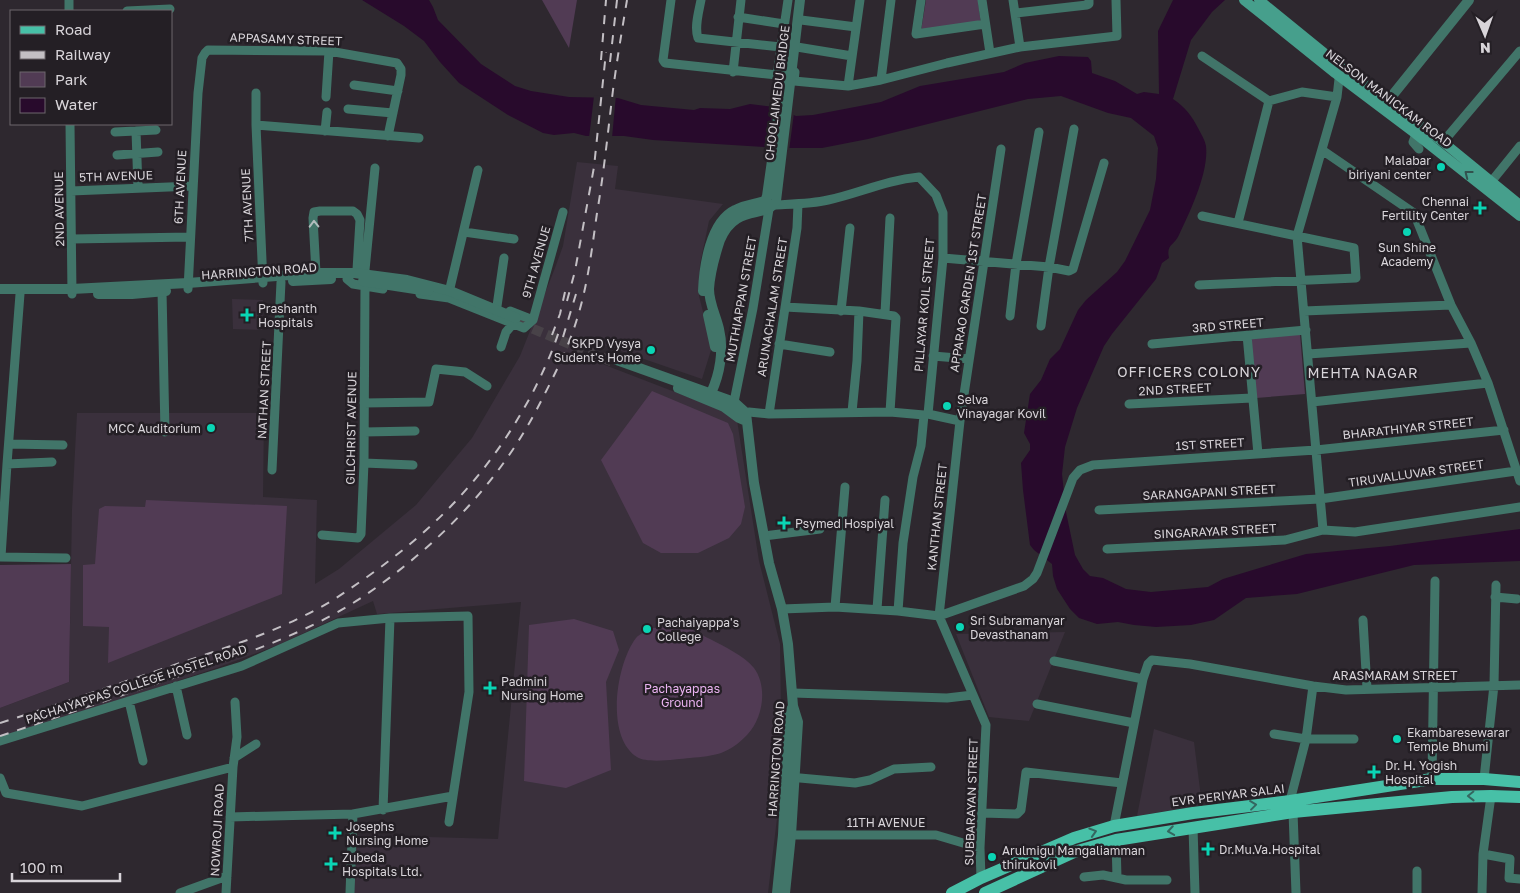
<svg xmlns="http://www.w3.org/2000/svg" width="1520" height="893" font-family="'Golos Text',sans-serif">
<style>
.built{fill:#3a303c}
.green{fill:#513b54}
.water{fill:#280a2c}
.pier{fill:#2e282f}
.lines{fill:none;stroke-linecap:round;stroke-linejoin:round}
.tertiary-tunnel{stroke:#484248;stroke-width:10;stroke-dasharray:10 5;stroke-linecap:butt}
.minor{stroke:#417569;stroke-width:9}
.tertiary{stroke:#417569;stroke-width:10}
.secondary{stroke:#469f8c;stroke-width:10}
.primary{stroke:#47c0a7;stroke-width:12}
.rail{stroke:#c3bfc4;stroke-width:2;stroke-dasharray:9 9;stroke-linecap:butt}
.oneway{stroke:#32524e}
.oneway2{stroke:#b2bcbd}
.oneway3{stroke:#346760}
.poi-dot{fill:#0ad5b5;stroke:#241f25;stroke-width:2}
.labels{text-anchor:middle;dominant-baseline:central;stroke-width:5;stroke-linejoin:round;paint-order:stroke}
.street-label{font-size:12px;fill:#d8d4d9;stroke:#241f25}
.poi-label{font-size:12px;fill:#d8d4d9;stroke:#241f25;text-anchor:start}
.park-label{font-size:12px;fill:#eab3f1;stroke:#241f25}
.neighbourhood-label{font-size:14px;letter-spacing:1px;fill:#d8d4d9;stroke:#241f25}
</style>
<rect width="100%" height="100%" fill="#2e282f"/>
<path class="built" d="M577,162L618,166L615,189L723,204L709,221L700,264L699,296L712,347L702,379L583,338L579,355L719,409L737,420L759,561L780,644L782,777L768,893H354L357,835L498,839L521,602L377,614L373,601L278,645L219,667L0,740V708L69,682L72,509L77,413H264L263,497L317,500L315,584L339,569L416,505L472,438L520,356L555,268L563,246Z
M232,299L263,300L262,330L233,329Z
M1065,632L1029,721L989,717L956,634Z
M1154,729L1194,742L1202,805L1137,816Z"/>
<path class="green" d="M542,0H577L569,48Z
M926,0H978L981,25L921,31Z
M1300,334L1305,394L1256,398L1251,338Z
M652,391L728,423L733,434L745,507L741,524L729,538L698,553H661L643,543L601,460Z
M146,500L287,506L282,594L108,663L109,627L83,626V565L95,564L99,509L105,506L145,507Z
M71,564L69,682L0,708V565Z
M574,619L613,631L619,650L606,682L611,770L566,788L524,781L529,625Z
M652,628C662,628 675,626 686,628C694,629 703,636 710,639C725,647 743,655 754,668C768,687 763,719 747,735C729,754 715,756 690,758C677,759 648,764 637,757C605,737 616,664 636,638C639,634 647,631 652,628Z"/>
<path class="water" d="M362,0H429L433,7L438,20L481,64L515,86L531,91L569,97L618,98L641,105L694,110L700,108L730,109L750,104L774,107L796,116L813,115L881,102L920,86L1004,72L1025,63L1059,56L1088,57L1091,61L1092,73L1115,81L1137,94L1144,92L1159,94L1158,31L1173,0H1225L1212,12L1191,40L1173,99C1185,107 1192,116 1198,128C1201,134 1205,140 1206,146C1209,172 1190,212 1179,235C1174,246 1166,244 1169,258L1162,263L1156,279L1112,334L1104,346L1077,408L1065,447L1062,474L1066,512L1075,555L1083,569L1090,576L1103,578L1126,589L1151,592L1208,587L1223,579L1306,554L1390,546L1520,529V561L1414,565L1297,594L1246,598L1214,620L1191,625L1156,627L1134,625L1118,622L1097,624L1079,618L1070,609L1057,589L1053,576L1052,564L1034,550L1030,545L1023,490L1021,463L1030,450V444L1024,433L1030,394L1041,380L1050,359L1060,349L1078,310L1086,300L1117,272L1125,261L1150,210L1156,179L1158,148L1154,136L1131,118L1108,113L1061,96L1028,99L868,139L822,148H778L653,140L624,136H586L574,133L554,135L543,133L508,115L459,83L440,62L424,41L404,26Z"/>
<path class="pier" d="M616,95L612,138H589L594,96Z
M773,104L794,113L789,151L768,150Z"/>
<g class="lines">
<path class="tertiary-tunnel" d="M519,323L613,362"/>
<path class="minor" d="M69,0V11
M671,0L663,60L665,63L777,75L788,0
M701,0C699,11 694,27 698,38L781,47
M921,0L916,34L985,24
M982,0L990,53
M1013,0L1020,47
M127,11L170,9
M1016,13L1087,5L1089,4V0
M738,17L784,24
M801,20L856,27
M797,47L852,56
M1202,56L1269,101L1238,223
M733,72L741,0
M795,72L794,81L848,86L881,80L947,63L1020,47L1117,36L1116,0
M881,80L891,0
M354,85L398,91
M848,86L860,0
M256,93V125L263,283
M326,97L329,51
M1269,101L1302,92L1337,97
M348,109L393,113
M70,124L72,294
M256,125L419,138
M325,131L327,112
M115,132L136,131
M1416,134L1413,142L1419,149
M1443,142L1520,51
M1322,150L1414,213L1451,305L1471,343L1488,383L1520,481
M117,155L158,152
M1491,182L1520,146
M138,188L136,131L156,130
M71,191L193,186
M774,205C792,204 811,204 828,200C860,193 886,180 919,177L936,195L943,213V258L928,414
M464,232L514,239
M72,239L190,237
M943,258L1049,267L1069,271L1073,269L1104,163
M365,270L375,168
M316,273L313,218L314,212L320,211H353L357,214L360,220L357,270
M347,279L353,284L383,289
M1199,285L1356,278L1354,248L1202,216
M450,288L478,170
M188,289L198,93L202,58L205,53L208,50L329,51L397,63L401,69V75L388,136
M162,291L165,432
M420,294L449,298L524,328L533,320L510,311
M497,306L504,258
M785,307L859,311L894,316L896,318L890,412
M841,311L850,228
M1304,311L1451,305
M885,313L890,218
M1010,316L1016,264L1039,132
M533,320L563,212
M1041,326L1049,267L1074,129
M1247,335L1258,454
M779,344L830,352
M1152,344L1306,330
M501,347L506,332L512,325
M1308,354L1471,343
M933,356L969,359
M734,402L753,308L769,209L766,203
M1312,402L1488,383
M364,403L429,402L436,369L465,372L487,386
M1129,404L1252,398
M852,412L857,361L859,311
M769,414L797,228L798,204
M741,417L749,412L769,414L890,412L924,415L928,414L960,421
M364,432L415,431
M9,444L63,445
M364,463L413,465
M7,464L52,462
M272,470L281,282
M1099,510L1320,499L1516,471
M1323,530L1297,236L1337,97L1340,70
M322,535L358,538L361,534L364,463L365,282
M764,536L820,529
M1107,549L1285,540L1323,530L1355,532L1520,507
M0,557L66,558
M1,557L7,464L20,294
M1495,597L1517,599
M835,607L845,487
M782,609L835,607L898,611L939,616L1024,586L1033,579L1037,573L1073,478L1080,470L1093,465L1316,450L1504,430
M877,609L885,500
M898,611L903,543L913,477L921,446L924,415
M1363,620L1367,689
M1054,661L1143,679
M176,686L187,735
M793,693L947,698L973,695
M129,701L143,761
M1037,704L1134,723
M1274,734L1306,739H1354
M0,741L242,666L338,623L390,618L468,616L469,692L453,796L353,814L350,893
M234,758L256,744
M789,777L855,783L870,780L894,769L931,767
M0,778L6,793L82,806L233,767
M1432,779L1435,581
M1484,779L1494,685L1496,585
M383,810L390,618
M982,813L1017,814L1021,810L1026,772L1122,783
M230,817L353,814
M449,822L453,796
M1114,826L1143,679L1148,664L1152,660L1190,664L1313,686L1346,690L1520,685
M1193,827L1195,893
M784,835H936L980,848
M1116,840L1117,878
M1483,854L1510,859L1509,878L1520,879
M1084,877L1103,875L1126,880H1167
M981,878L980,848L986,725L939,616L960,421L1001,149
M180,893L227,876
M226,893L233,767L237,737L235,702
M1296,893L1293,812L1290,801L1306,739L1313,686
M1417,893V871
M1482,893L1483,854L1491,796"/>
<path class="tertiary" d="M1383,107L1469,0
M293,281L331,279
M363,281L428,291
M0,289H72L188,283L316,273H354L407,280L450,291L516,318
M703,291C704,267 710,222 735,210C744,205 755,204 765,201L767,196L786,62
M98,294H132L166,291
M708,315L715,347
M614,359L734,402L746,413L754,483L769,563L782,609L788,644L793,706L789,714L783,835L777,893
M678,388L724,407L739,418L746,421
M711,393C720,374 724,350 719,329C716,316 709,303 709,289C710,273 715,255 720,240C736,202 766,220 776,201L800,0
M785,893L791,835L798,722L793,706"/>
<path class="secondary" d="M1244,0L1335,73L1416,134L1520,216
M1259,0L1340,66L1443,142L1520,205"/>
<path class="primary" d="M952,893L981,878L1074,838L1114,826L1193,813L1290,801L1432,779H1484L1520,782
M985,893L1074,852L1116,840L1293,812L1452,797L1491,796L1520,797"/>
<path class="rail" d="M601,60L606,0
M610,62L617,0
M567,301L575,271L594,167L606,52
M552,335L560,314L565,292
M563,337L576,294
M0,723C56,705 112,686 168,667C219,650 272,634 319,608C336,599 351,588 367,577C439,526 490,472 532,394C543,372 553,351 560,328
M0,736C58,717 116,697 173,678C237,657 304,635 361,598C434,549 497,486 538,407C553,378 568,349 577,319C588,284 592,248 597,213C604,172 608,131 613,90C617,60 622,30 627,0"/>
</g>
<defs><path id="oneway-chevron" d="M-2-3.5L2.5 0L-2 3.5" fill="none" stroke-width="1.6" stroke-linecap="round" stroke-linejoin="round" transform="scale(1.25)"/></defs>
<use class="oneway" href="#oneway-chevron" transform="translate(1468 174) rotate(-142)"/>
<use class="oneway2" href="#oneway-chevron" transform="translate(314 224) rotate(-91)"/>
<g class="oneway3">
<use href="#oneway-chevron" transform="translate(1471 796) rotate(179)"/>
<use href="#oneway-chevron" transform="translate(1253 805) rotate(-7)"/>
<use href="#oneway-chevron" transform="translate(1171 831) rotate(171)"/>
<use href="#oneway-chevron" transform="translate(1093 832) rotate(-17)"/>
</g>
<g class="poi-dot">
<circle cx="1441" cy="167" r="5"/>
<path d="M1477.5 200.5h5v5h5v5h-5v5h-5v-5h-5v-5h5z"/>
<circle cx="1407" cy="232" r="5"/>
<path d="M244.5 307.5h5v5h5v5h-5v5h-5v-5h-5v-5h5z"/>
<circle cx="651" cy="350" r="5"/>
<circle cx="947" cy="406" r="5"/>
<circle cx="211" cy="428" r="5"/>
<path d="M781.5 515.5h5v5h5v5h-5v5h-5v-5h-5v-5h5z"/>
<circle cx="960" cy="627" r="5"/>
<circle cx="647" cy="629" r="5"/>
<path d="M487.5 680.5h5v5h5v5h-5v5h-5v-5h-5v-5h5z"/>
<circle cx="1397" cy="739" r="5"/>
<path d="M1371.5 764.5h5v5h5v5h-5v5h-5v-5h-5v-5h5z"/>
<path d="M332.5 825.5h5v5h5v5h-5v5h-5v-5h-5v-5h5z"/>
<path d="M1205.5 841.5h5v5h5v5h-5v5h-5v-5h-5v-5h5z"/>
<circle cx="992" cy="857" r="5"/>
<path d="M328.5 856.5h5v5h5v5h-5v5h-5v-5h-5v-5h5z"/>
</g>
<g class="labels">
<g class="street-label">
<text transform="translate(286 39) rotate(2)">APPASAMY STREET</text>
<text transform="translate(777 93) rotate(-83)">CHOOLAIMEDU BRIDGE</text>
<text transform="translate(1389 98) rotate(37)">NELSON MANICKAM ROAD</text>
<text transform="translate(116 176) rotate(-2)">5TH AVENUE</text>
<text transform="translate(180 187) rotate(-87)">6TH AVENUE</text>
<text transform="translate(247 205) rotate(-93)">7TH AVENUE</text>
<text transform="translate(59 209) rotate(-91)">2ND AVENUE</text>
<text transform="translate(536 262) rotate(-74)">9TH AVENUE</text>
<text transform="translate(259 271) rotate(-4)">HARRINGTON ROAD</text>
<text transform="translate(968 283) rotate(-81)">APPARAO GARDEN 1ST STREET</text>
<text transform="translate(741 299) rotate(-80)">MUTHIAPPAN STREET</text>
<text transform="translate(924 305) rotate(-85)">PILLAYAR KOIL STREET</text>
<text transform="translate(772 307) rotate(-81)">ARUNACHALAM STREET</text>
<text transform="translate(1228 325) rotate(-5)">3RD STREET</text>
<text transform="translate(1175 389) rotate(-3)">2ND STREET</text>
<text transform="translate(264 390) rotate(-87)">NATHAN STREET</text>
<text transform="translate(351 428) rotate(-89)">GILCHRIST AVENUE</text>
<text transform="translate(1408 428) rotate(-6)">BHARATHIYAR STREET</text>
<text transform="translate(1210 444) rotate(-3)">1ST STREET</text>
<text transform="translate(1416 473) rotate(-8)">TIRUVALLUVAR STREET</text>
<text transform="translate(1209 492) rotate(-3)">SARANGAPANI STREET</text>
<text transform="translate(937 517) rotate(-84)">KANTHAN STREET</text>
<text transform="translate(1215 531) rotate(-3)">SINGARAYAR STREET</text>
<text x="1395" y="675">ARASMARAM STREET</text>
<text transform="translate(136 684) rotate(-18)">PACHAIYAPPAS COLLEGE HOSTEL ROAD</text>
<text transform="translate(776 759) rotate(-86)">HARRINGTON ROAD</text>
<text transform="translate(1228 795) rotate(-7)">EVR PERIYAR SALAI</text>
<text transform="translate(971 802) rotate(-88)">SUBBARAYAN STREET</text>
<text x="886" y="822">11TH AVENUE</text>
<text transform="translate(217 830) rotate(-87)">NOWROJI ROAD</text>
</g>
<g class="poi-label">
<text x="1431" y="160" text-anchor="end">Malabar<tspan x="1431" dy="14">biriyani center</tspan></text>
<text x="1469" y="201" text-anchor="end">Chennai<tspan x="1469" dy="14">Fertility Center</tspan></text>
<text x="1407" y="247" text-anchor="middle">Sun Shine<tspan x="1407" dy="14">Academy</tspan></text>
<text x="258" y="308">Prashanth<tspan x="258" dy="14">Hospitals</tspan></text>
<text x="641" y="343" text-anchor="end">SKPD Vysya<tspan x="641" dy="14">Sudent's Home</tspan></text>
<text x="957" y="399">Selva<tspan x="957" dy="14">Vinayagar Kovil</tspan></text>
<text x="201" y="428" text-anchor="end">MCC Auditorium</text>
<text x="795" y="523">Psymed Hospiyal</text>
<text x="970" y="620">Sri Subramanyar<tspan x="970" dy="14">Devasthanam</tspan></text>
<text x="657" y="622">Pachaiyappa's<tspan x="657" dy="14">College</tspan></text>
<text x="501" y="681">Padmini<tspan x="501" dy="14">Nursing Home</tspan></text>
<text x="1407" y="732">Ekambaresewarar<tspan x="1407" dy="14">Temple Bhumi</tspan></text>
<text x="1385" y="765">Dr. H. Yogish<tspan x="1385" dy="14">Hospital</tspan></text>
<text x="346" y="826">Josephs<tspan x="346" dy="14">Nursing Home</tspan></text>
<text x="1219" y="849">Dr.Mu.Va.Hospital</text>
<text x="1002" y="850">Arulmigu Mangaliamman<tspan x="1002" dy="14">thirukovil</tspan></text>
<text x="342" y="857">Zubeda<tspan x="342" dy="14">Hospitals Ltd.</tspan></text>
</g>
<g class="park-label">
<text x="682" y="688">Pachayappas<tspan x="682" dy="14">Ground</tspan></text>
</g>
<g class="neighbourhood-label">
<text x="1189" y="371">OFFICERS COLONY</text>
<text x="1363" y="372">MEHTA NAGAR</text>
</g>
</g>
<rect x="10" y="10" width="162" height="115" fill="#241f25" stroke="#6c676d"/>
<rect x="20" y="26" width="25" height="8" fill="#47c0a7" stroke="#6c676d"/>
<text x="55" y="35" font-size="15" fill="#d8d4d9">Road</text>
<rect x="20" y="51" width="25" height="8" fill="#c3bfc4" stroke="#6c676d"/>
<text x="55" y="60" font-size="15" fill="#d8d4d9">Railway</text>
<rect x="20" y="72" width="25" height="15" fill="#513b54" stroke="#6c676d"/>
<text x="55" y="85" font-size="15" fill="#d8d4d9">Park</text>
<rect x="20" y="98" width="25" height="15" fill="#280a2c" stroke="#6c676d"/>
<text x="55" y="110" font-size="15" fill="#d8d4d9">Water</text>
<g transform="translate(1485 35) rotate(178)" stroke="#241f25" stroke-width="4" paint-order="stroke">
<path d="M0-4L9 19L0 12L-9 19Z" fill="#d8d4d9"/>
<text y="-8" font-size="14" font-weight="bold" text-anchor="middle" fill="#d8d4d9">N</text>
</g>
<path d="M12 873v8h108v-8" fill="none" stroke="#d8d4d9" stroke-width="2.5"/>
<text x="20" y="873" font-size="15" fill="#d8d4d9" stroke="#241f25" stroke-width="4" paint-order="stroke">100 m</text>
</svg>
